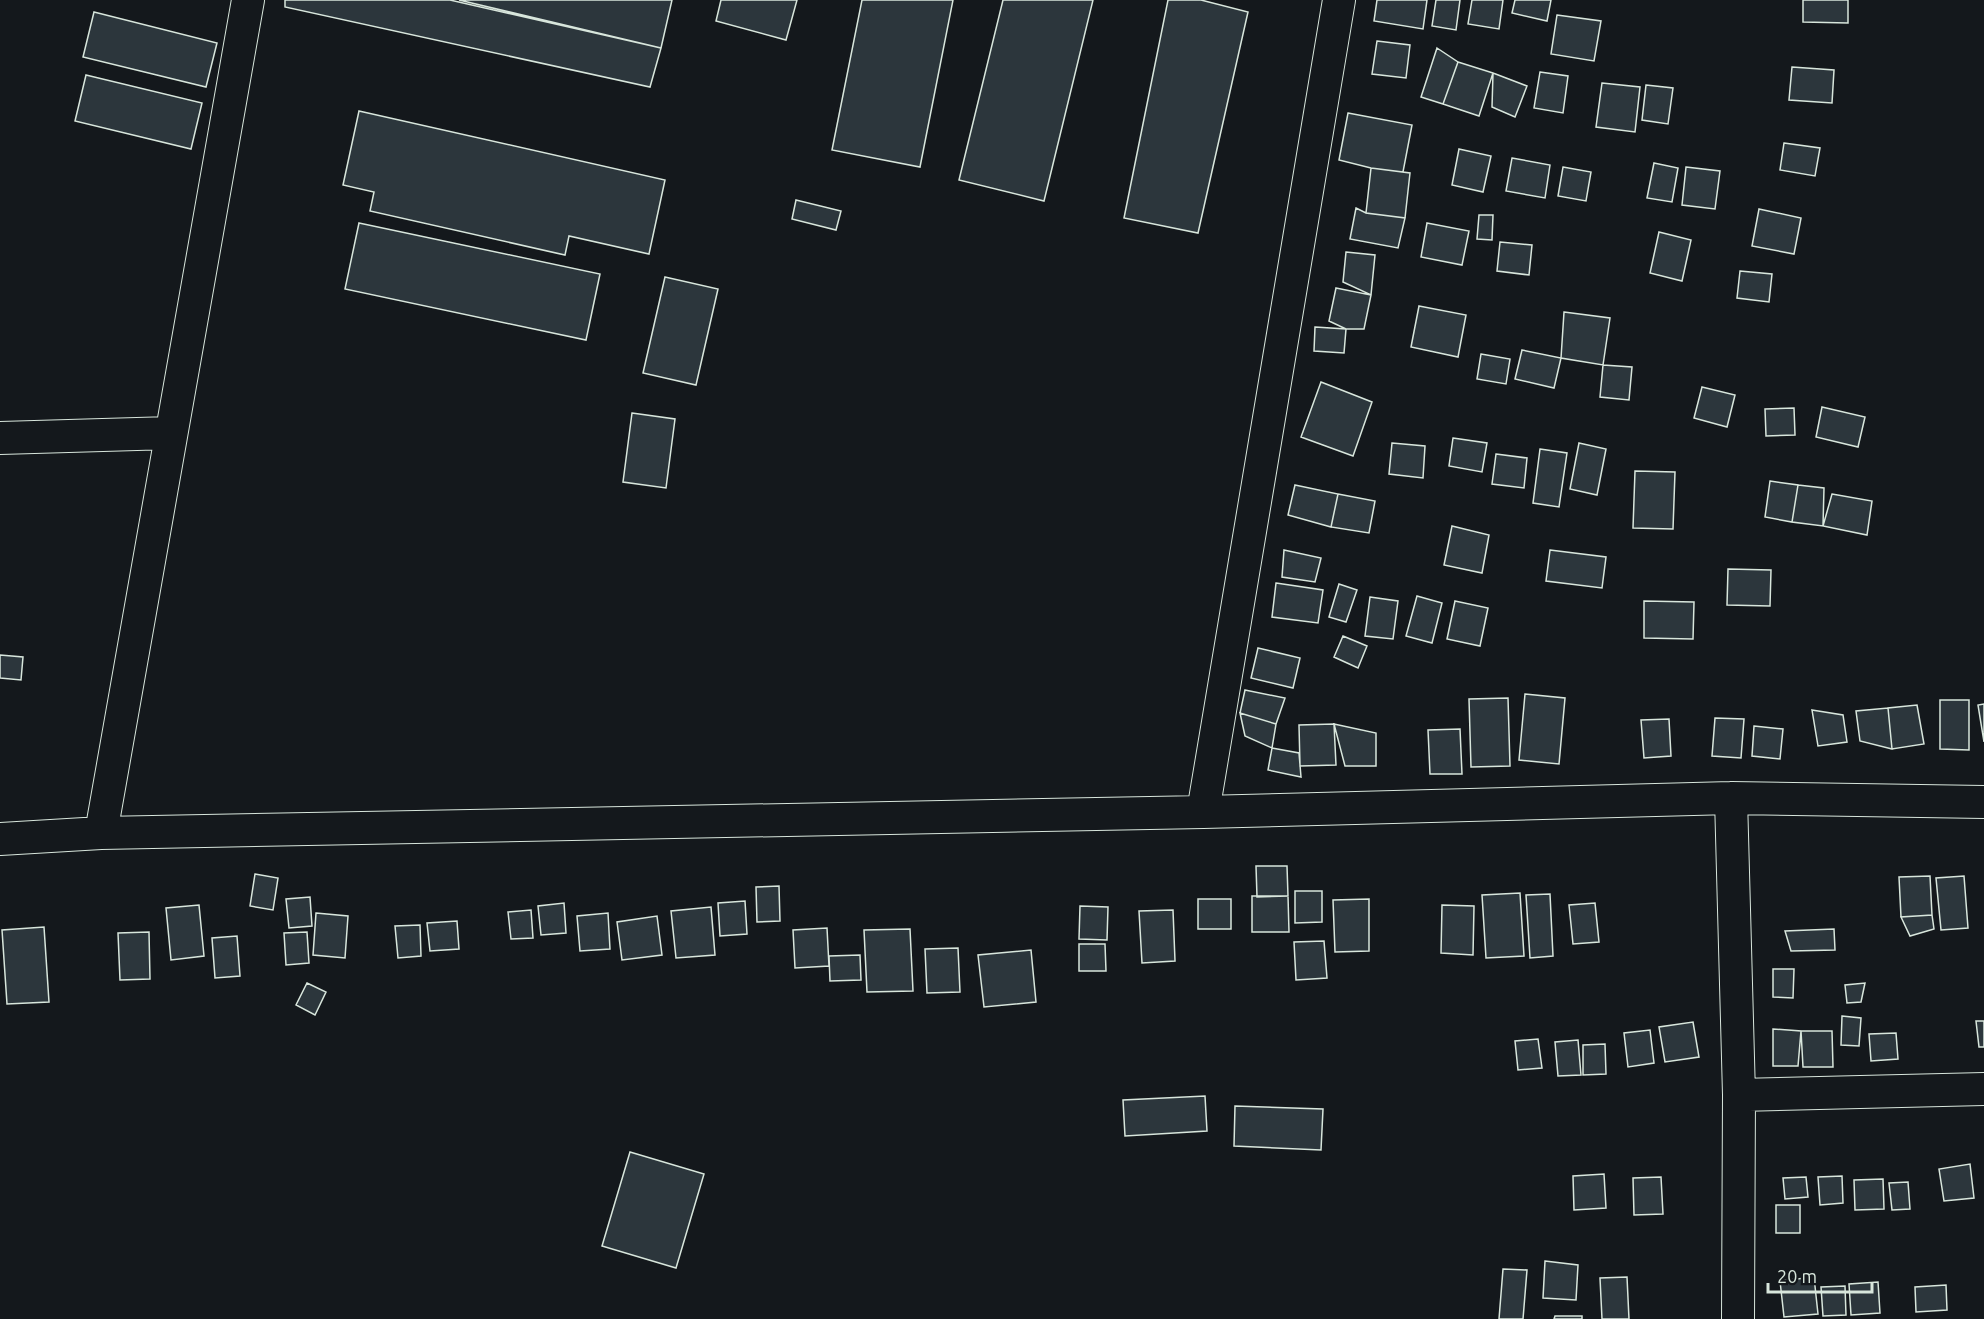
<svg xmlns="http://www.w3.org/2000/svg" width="1984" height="1319" font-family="Ubuntu,sans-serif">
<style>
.building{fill:#2c363c;stroke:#d8e6dc;stroke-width:1.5}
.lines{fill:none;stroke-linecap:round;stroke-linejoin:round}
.street-casing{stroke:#d8e6dc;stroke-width:34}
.street{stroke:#14181c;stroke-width:32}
</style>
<rect width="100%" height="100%" fill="#14181c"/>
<path class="building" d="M285,0H450L661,48L650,87L285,7Z
M459,0H672L661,48Z
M721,0H797L786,40L716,21Z
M862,0H953L920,167L832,150Z
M1003,0H1093L1044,201L959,180Z
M1168,0H1201L1248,12L1198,233L1124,218Z
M1377,0H1427L1423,29L1374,21Z
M1436,0H1460L1456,30L1432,26Z
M1472,0H1503L1499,29L1468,24Z
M1515,0H1551L1547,21L1512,13Z
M1803,0H1848V23L1803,22Z
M94,12L217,43L206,87L83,57Z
M1557,15L1601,21L1594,61L1551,54Z
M1377,41L1410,45L1406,78L1372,74Z
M1437,48L1458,62L1443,104L1421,97Z
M1458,62L1493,73L1479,116L1443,104Z
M1792,67L1834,70L1832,103L1789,100Z
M1540,72L1568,76L1563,113L1534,108Z
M1493,73L1527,86L1515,117L1492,107Z
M86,75L202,103L191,149L75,121Z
M1602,83L1640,87L1635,132L1596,127Z
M1646,85L1673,88L1668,124L1642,120Z
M359,111L665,180L649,254L569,236L565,255L370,211L374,192L343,185Z
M1348,113L1412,125L1403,172L1371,168L1339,160Z
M1784,143L1820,148L1815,176L1780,170Z
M1459,149L1491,156L1483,192L1452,185Z
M1512,158L1550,165L1545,198L1506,191Z
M1654,163L1678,168L1672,202L1647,198Z
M1563,167L1591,172L1586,201L1558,196Z
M1686,167L1720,171L1715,209L1682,205Z
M1371,168L1410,173L1405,218L1366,213Z
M796,200L841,211L836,230L792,219Z
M1356,208L1366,213L1405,218L1398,248L1350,239Z
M1759,209L1801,218L1794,254L1752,246Z
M1479,215H1493L1492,240L1477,239Z
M359,223L600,274L586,340L345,289Z
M1427,223L1469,231L1462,265L1421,257Z
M1659,232L1691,240L1682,281L1650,273Z
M1500,242L1532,245L1529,275L1497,271Z
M1346,252L1375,255L1371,295L1343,282Z
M1740,271L1772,274L1769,302L1737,298Z
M665,277L718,289L696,385L643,373Z
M1336,288L1371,295L1364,329H1346L1329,321Z
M1419,306L1466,315L1458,357L1411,347Z
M1564,312L1610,318L1603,365L1561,358Z
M1315,327L1346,329L1344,353L1314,351Z
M1522,350L1561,358L1554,388L1515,379Z
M1481,354L1510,359L1506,384L1477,379Z
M1603,365L1632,367L1629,400L1600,397Z
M1321,382L1372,402L1353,456L1301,437Z
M1702,387L1735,395L1727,427L1694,418Z
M1822,407L1865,417L1858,447L1816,437Z
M1794,408L1795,435L1766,436L1765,409Z
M632,413L675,419L666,488L623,482Z
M1453,438L1487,443L1482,472L1449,466Z
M1392,443L1425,446L1423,478L1389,474Z
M1579,443L1606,449L1597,495L1570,489Z
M1540,449L1567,453L1559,507L1533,503Z
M1496,454L1527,458L1524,488L1492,484Z
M1635,471L1675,472L1673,529L1633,528Z
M1770,481L1798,485L1792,522L1765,517Z
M1295,485L1338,494L1331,527L1288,515Z
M1798,485L1824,488L1823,526L1792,522Z
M1338,494L1375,501L1369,533L1331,527Z
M1832,494L1872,501L1867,535L1823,526Z
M1452,526L1489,535L1482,573L1444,565Z
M1284,550L1321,558L1315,582L1282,577Z
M1550,550L1606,557L1602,588L1546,581Z
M1728,569L1771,570L1770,606L1727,605Z
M1276,583L1323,590L1318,623L1272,617Z
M1339,584L1357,590L1346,622L1329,617Z
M1417,596L1442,603L1432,643L1406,636Z
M1370,597L1398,601L1393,639L1365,636Z
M1455,601L1488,608L1480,646L1447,639Z
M1644,601L1694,602L1693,639L1644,638Z
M1343,636L1367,646L1358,668L1334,657Z
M1258,648L1300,658L1293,688L1251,678Z
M0,655L23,657L21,680L0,678Z
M1245,690L1285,698L1276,724L1240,713Z
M1525,694L1565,698L1559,764L1519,760Z
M1508,698L1510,766L1471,767L1469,699Z
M1940,700H1969V750L1940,749Z
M1984,704V742L1978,705Z
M1917,705L1924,744L1892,749L1888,708Z
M1888,708L1892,749L1860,741L1856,711Z
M1812,710L1843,715L1847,742L1818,746Z
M1240,713L1276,724L1272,748L1245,736Z
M1715,718L1744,719L1741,758L1712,756Z
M1669,719L1671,756L1644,758L1641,720Z
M1334,724L1336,765L1300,766L1299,725Z
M1334,724L1376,733V766H1345Z
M1754,726L1783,729L1780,759L1752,756Z
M1460,729L1462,774H1430L1428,730Z
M1272,748L1299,753L1301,777L1268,770Z
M1256,866H1287L1288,896L1257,897Z
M255,874L278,878L273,910L250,906Z
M1930,876L1932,915L1901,917L1899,877Z
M1964,876L1968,928L1941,930L1936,878Z
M779,886L780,921L757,922L756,887Z
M1295,891H1322V922L1295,923Z
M1520,893L1524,956L1486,958L1482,895Z
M1550,894L1553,956L1530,958L1526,895Z
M1252,896H1288L1289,932H1252Z
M310,897L312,926L289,928L286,899Z
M1198,899H1231V929H1198Z
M1369,899V951L1335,952L1333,900Z
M745,901L747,934L720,936L718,903Z
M564,903L566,933L541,935L538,906Z
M1595,903L1599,942L1573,944L1569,905Z
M199,905L204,956L171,960L166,908Z
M1442,905L1474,906L1473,955L1441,953Z
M1080,906L1108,907L1107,940L1079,939Z
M711,907L715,955L676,958L671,911Z
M531,910L533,938L511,939L508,912Z
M1173,910L1175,961L1142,963L1139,911Z
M316,913L348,916L345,958L313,955Z
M608,913L610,949L580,951L577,916Z
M1932,915L1934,929L1910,936L1901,917Z
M657,916L662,955L622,960L617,922Z
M457,921L459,949L430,951L427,923Z
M420,925L421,956L398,958L395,926Z
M44,927L49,1002L7,1004L2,930Z
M827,928L829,966L795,968L793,930Z
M910,929L913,991L867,992L864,930Z
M1834,929L1835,950L1791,951L1785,931Z
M149,932L150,979L120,980L118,933Z
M307,932L309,963L286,965L284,933Z
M237,936L240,976L215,978L212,938Z
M1324,941L1327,978L1296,980L1294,942Z
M1079,944H1105L1106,971H1079Z
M958,948L960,992L927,993L925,949Z
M1031,950L1036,1002L984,1007L978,955Z
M860,955L861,980L830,981L829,956Z
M1773,969H1794L1793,998L1773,997Z
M307,983L326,992L315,1015L296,1005Z
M1865,983L1861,1002L1847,1003L1845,985Z
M1842,1016L1861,1018L1859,1046L1841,1045Z
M1976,1021H1984V1047H1979Z
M1693,1022L1699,1057L1665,1062L1659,1027Z
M1773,1029L1801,1031L1798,1066H1773Z
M1650,1030L1654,1063L1628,1067L1624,1033Z
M1801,1031H1832L1833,1067H1803Z
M1896,1033L1898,1059L1871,1061L1869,1034Z
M1538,1039L1542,1068L1518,1070L1515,1041Z
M1578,1040L1581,1075L1558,1076L1555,1042Z
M1605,1044L1606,1074L1583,1075V1045Z
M1205,1096L1207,1131L1125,1136L1123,1100Z
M1235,1106L1323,1109L1321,1150L1234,1146Z
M630,1152L704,1174L676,1268L602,1246Z
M1970,1164L1974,1198L1944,1201L1939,1169Z
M1604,1174L1606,1208L1574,1210L1573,1176Z
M1842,1176L1843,1203L1820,1205L1818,1177Z
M1661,1177L1663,1214L1634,1215L1633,1178Z
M1806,1177L1808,1197L1785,1199L1783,1178Z
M1883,1179L1884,1209L1855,1210L1854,1180Z
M1908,1182L1910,1209L1892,1210L1889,1183Z
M1776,1205H1800V1233H1776Z
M1545,1261L1578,1265L1576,1300L1543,1298Z
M1503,1269L1527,1270L1523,1319H1499Z
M1627,1277L1629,1319H1602L1600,1278Z
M1814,1277L1818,1314L1784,1317L1780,1281Z
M1878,1282L1880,1313L1851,1315L1849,1284Z
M1946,1285L1947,1310L1916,1312L1915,1287Z
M1845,1286L1846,1315L1823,1316L1821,1287Z
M1555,1316H1582V1319H1554Z"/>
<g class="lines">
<g class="street-casing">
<path id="street" d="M0,438L171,433
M1731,798L1739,1095L1738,1319
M1203,812L1339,0
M101,833L248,0
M0,839L101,833L1203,812L1731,798L1984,802
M1739,1095L1984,1089"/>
</g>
<use href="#street" class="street"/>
</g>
<path d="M1768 1283v9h104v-9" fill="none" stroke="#d8e6dc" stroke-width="3"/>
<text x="1777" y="1283" font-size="18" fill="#d8e6dc" stroke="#14181c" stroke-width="4.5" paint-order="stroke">20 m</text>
</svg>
